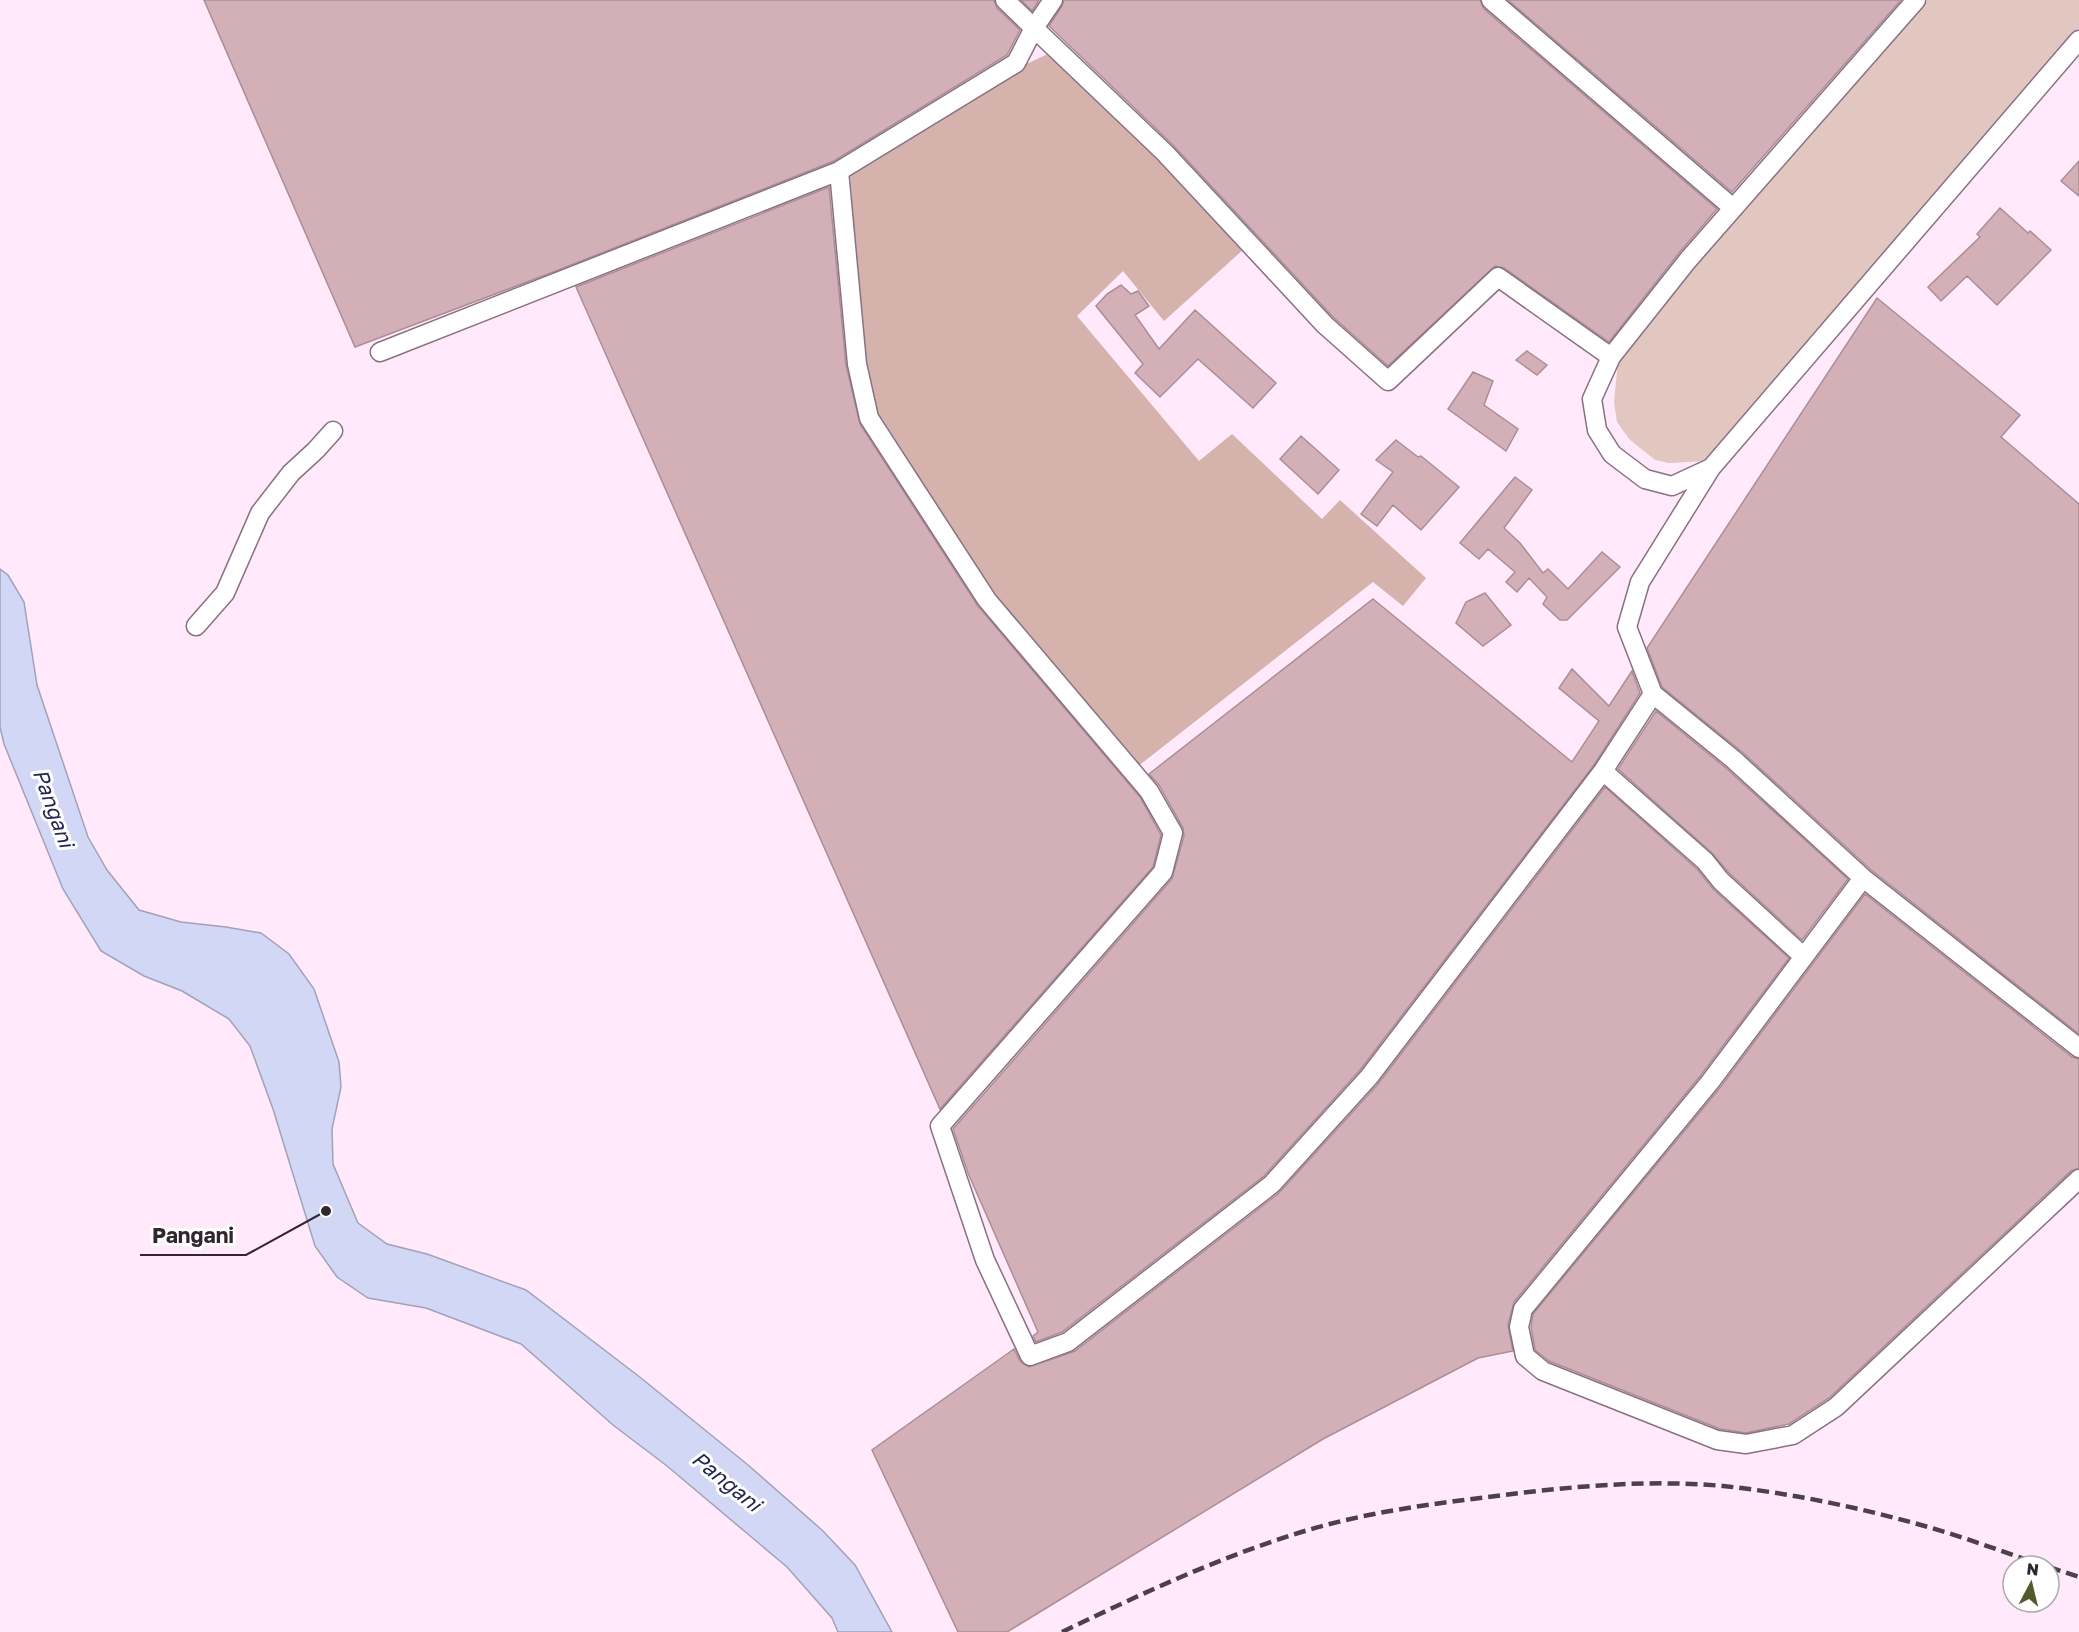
<svg xmlns="http://www.w3.org/2000/svg" width="2079" height="1632" font-family="'Golos Text',sans-serif">
<style>
.green{fill:#e2c7c1}
.forest{fill:#d5b2ab}
.water{fill:#d1d7f5;stroke:#a1a2ba;stroke-width:1.5}
.building{fill:#d3b0b8;stroke:#ad8d94;stroke-width:1.5}
.lines{fill:none;stroke-linecap:round;stroke-linejoin:round}
.street-casing{stroke:#887183;stroke-width:21}
.street{stroke:#fff;stroke-width:18}
.rail{stroke:#4c4049;stroke-width:4.5;stroke-dasharray:12 6;stroke-linecap:butt}
.labels{text-anchor:middle;dominant-baseline:central;stroke-width:6;stroke-linejoin:round;paint-order:stroke}
.water-label{font-size:21px;font-style:italic;fill:#242850;stroke:#fff}
.leader{fill:none;stroke:#31272f;stroke-width:2}
.callout-dot{fill:#31272f;stroke:#fff;stroke-width:2}
.callout-label{font-size:21px;text-anchor:middle;font-weight:bold;fill:#31272f;stroke:#fff;stroke-width:6;stroke-linejoin:round;paint-order:stroke}
</style>
<rect width="100%" height="100%" fill="#ffe9fa"/>
<path class="green" d="M1927,0H2079V28L1706,461L1669,463L1655,460L1629,439L1617,422L1614,402L1618,361L1694,265Z"/>
<path class="forest" d="M1052,52L1160,158L1245,248L1164,321L1123,271L1077,316L1199,461L1232,434L1322,519L1340,500L1426,578L1403,606L1373,582L1137,767L993,596L876,415L864,363L850,173L1020,67Z"/>
<path class="water" d="M0,569L8,575L24,602L37,685L88,837L107,870L139,910L181,922L226,927L261,933L289,954L314,989L339,1062L341,1087L332,1129L333,1164L358,1223L387,1244L427,1254L526,1290L641,1378L748,1465L823,1531L855,1565L892,1632H838L832,1618L787,1567L667,1466L613,1425L521,1344L426,1308L368,1298L337,1277L315,1246L273,1109L250,1046L229,1019L182,991L144,976L101,951L63,889L4,744L0,727Z"/>
<path class="building" d="M204,0H994L997,8L1020,30L1007,55L834,161L556,271L355,347Z
M1021,0H1039L1032,11Z
M1064,0H1480L1484,9L1717,209L1679,253L1609,342L1504,268L1495,266L1388,366L1333,317L1173,145L1049,26L1062,6Z
M1508,0H1901L1732,192Z
M2079,161V196L2061,181Z
M829,187L846,365L860,424L978,606L1140,797L1161,835L1153,867L940,1109L576,287Z
M2000,208L2028,233L2030,231L2051,250L1997,305L1967,276L1941,301L1928,287L1980,237L1977,234Z
M1121,285L1131,294L1138,291L1149,306L1135,315L1159,349L1195,310L1276,383L1253,408L1198,359L1160,397L1135,373L1143,364L1096,306L1107,294Z
M1877,298L2020,415L2001,437L2079,504V1034L1870,869L1741,751L1662,687L1647,648Z
M1527,351L1547,365L1537,375L1516,360Z
M1473,372L1493,381L1484,405L1518,429L1506,451L1448,409Z
M1301,436L1339,470L1318,494L1280,459Z
M1396,440L1418,457L1421,456L1459,487L1421,530L1393,505L1377,526L1361,514L1393,472L1376,460Z
M1515,477L1532,490L1504,528L1520,543L1543,573L1548,569L1568,589L1602,552L1620,567L1567,620H1560L1543,604L1547,597L1529,578L1517,592L1506,582L1515,572L1488,549L1479,559L1460,543Z
M1485,593L1511,625L1483,646L1456,623L1466,602Z
M1373,599L1572,762L1599,721L1559,688L1572,669L1609,706L1632,671L1640,693L1594,765L1360,1070L1264,1176L1062,1332L1036,1342L1033,1336L1038,1332L968,1173L953,1129L1172,879L1184,836L1183,828L1159,785L1149,774Z
M1656,711L1726,768L1848,879L1802,940L1729,873L1712,853L1618,769Z
M1605,787L1697,869L1713,889L1789,958L1701,1075L1514,1302L1508,1325L1513,1351L1478,1358L1323,1439L1007,1632H958L872,1450L1014,1349L1020,1361L1029,1367L1075,1351L1279,1193L1378,1084Z
M1865,894L2072,1057L2079,1059V1168L2071,1171L1829,1398L1789,1424L1746,1433L1720,1429L1549,1361L1535,1350L1531,1327L1533,1314L1719,1089Z"/>
<g class="lines">
<g class="street-casing">
<path id="street" d="M1053,0L1034,28L1165,153L1325,325L1388,381L1498,277L1611,357
M1491,0L1733,208
M2079,40L1711,468L1640,582L1627,627L1653,694L1733,759L1863,878L2079,1048
M839,171L857,364L869,418L987,600L1149,791L1173,833L1163,872L940,1126L985,1260L1030,1356L1068,1342L1272,1184L1369,1077L1603,771L1653,694
M380,352L839,171L1016,63L1034,28L1005,0
M1711,468L1672,486L1645,479L1612,454L1597,430L1592,399L1611,357L1688,260L1916,0
M196,626L225,593L260,513L291,473L316,450L333,431
M1603,771L1705,861L1721,881L1804,957
M1863,878L1710,1082L1523,1309L1519,1327L1525,1356L1543,1371L1717,1440L1746,1444L1793,1435L1836,1407L2079,1179"/>
</g>
<use href="#street" class="street"/>
<path class="rail" d="M2049,1567L2079,1577
M1062,1632C1137,1596 1213,1560 1292,1535C1356,1514 1422,1505 1488,1497C1565,1487 1645,1479 1723,1486C1791,1493 1862,1508 1928,1527C1967,1538 2006,1553 2045,1566"/>
</g>
<g class="labels">
<g class="water-label">
<text transform="translate(54 808) rotate(70)">Pangani</text>
<text transform="translate(727 1481) rotate(39)">Pangani</text>
</g>
</g>
<path class="leader" d="M326 1211L246 1255H140"/>
<circle class="callout-dot" cx="326" cy="1211" r="6"/>
<g class="callout-label">
<text x="193" y="1243">Pangani</text>
</g>
<g transform="translate(2031 1584) rotate(7)"><circle r="28" fill="#ffffff" stroke="#ada9ac" stroke-width="1.5"/>
<path d="M0-4.5L10 22L0 15L-10 22Z" fill="#535b2a"/>
<text y="-9" font-size="16" font-weight="bold" text-anchor="middle" fill="#31272f">N</text>
</g>
</svg>
